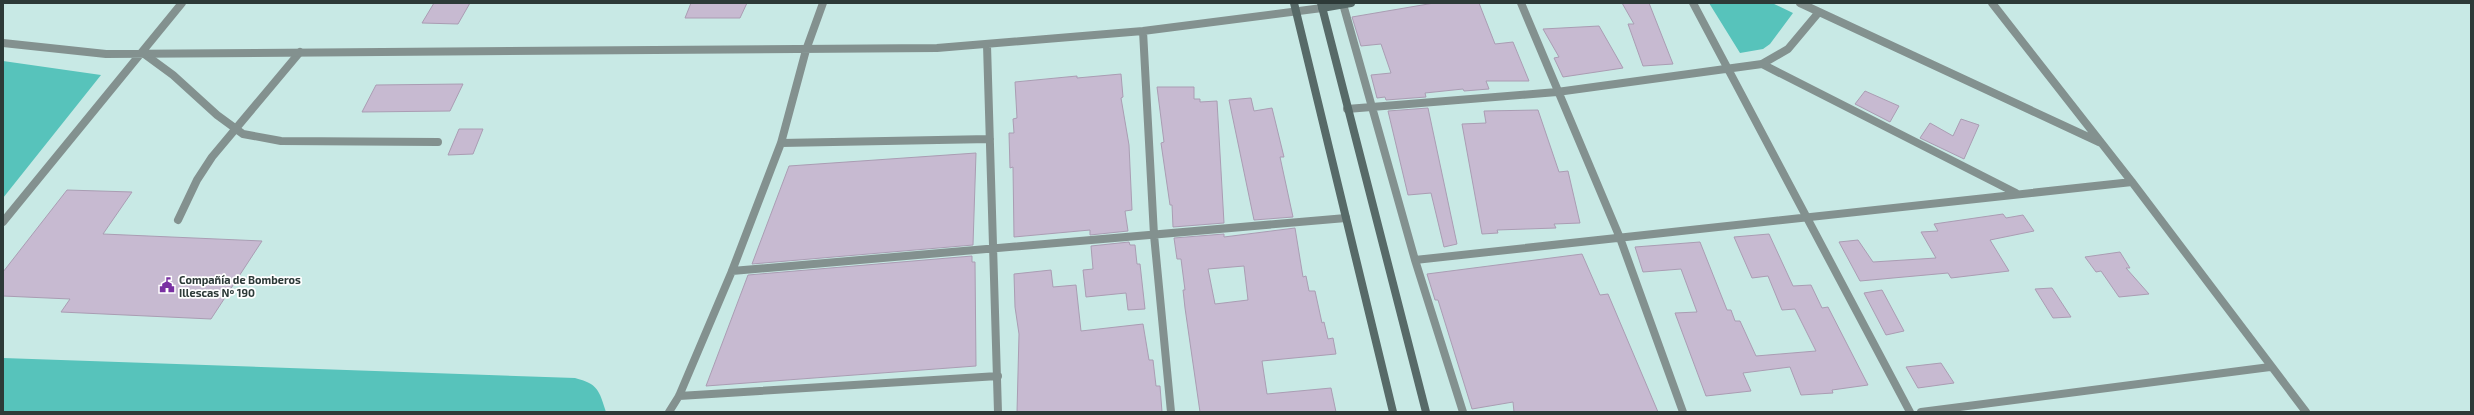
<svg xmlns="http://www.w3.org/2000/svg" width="2474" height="415" font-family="'Exo 2',sans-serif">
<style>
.green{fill:#57c3bb}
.building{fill:#c7bad1;stroke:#aa9db3;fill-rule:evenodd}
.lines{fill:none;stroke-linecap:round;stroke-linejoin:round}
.lane{stroke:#83918f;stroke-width:8}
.street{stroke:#83918f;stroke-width:8}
.secondary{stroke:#576a68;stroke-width:8}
.labels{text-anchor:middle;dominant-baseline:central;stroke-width:3.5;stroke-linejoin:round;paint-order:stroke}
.poi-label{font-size:11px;font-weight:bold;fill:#2d3a38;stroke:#fff;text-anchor:start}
</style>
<rect width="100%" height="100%" fill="#c8e9e5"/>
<path class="green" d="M1709,3H1772L1793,13L1770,44L1763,49L1740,53Z
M3,61L101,75L3,198Z
M3,358L575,378C598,384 599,390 606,412H3Z"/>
<path class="building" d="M434,3H470L458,24L422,23Z
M691,3H747L740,18H685Z
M1434,3H1479L1495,44L1513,42L1529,81H1486L1489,89L1464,91L1463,89L1425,93L1426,97L1386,100L1385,97L1377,98L1371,75L1391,73L1381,44L1361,46L1352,17Z
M1622,3H1649L1673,64L1643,66L1628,24H1634Z
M1599,26L1623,68L1563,77L1554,58L1559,57L1543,29Z
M1121,74L1123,97L1121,98L1129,145L1132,210L1125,211L1128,231L1090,235V230L1014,237L1013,167L1010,168L1009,133H1014L1013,119L1017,118L1015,82L1077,76V78Z
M463,84L450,111L362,112L376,85Z
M1157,87H1194V99H1200V102L1217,101L1224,223L1173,227L1172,205H1170L1161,143L1164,142Z
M1865,91L1899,106L1890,122L1855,104Z
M1251,98L1254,111L1272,108L1284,157H1280L1293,217L1254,220L1229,100Z
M1428,108L1457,244L1444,247L1431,193L1408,195L1388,111Z
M1538,110L1559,172L1568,171L1580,223L1554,224L1556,228L1497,230L1498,233L1482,234L1462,124L1486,123L1484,111Z
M1961,119L1979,125L1964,159L1920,138L1930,123L1953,136Z
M459,129H483L473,154L448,155Z
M976,153L973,245L752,264L789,166Z
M67,190L132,192L103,234L262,241L211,319L61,312L70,299L3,296V272Z
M2003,214L2006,218L2023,215L2034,231L1990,240L2009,271L1951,278L1948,273L1860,281L1839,242L1858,240L1873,262L1936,258L1921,232L1938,231L1934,224Z
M1295,228L1303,277L1306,276L1309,291H1315L1322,323L1324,322L1328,339L1333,338L1336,354L1262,361L1267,394L1331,388L1336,412H1200L1185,308L1183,290H1185L1181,259H1177L1174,238L1224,234V237ZM1244,266L1248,300L1215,304L1208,269Z
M1769,234L1793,286L1811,285L1822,308L1828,307L1868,385L1832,390L1833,393L1801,395L1790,367L1743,373L1751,391L1706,396L1675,313L1697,312L1681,269L1643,272L1635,247L1700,242L1727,310H1731L1735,321H1740L1756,356L1816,351L1795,309L1782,310L1768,276L1752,278L1734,237Z
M1129,242L1130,245H1135L1137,264H1140L1145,309L1128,310L1126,293L1086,297L1083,270L1093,269L1091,246Z
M2120,252L2130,268H2126L2149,294L2119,297L2101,271L2096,272L2085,257Z
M1582,254L1600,295L1608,294L1658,412H1514L1513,402L1472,409L1438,300H1435L1427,274Z
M972,256V262H975L976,366L706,386L748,275Z
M1051,270L1053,287L1076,285L1081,331L1143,324L1149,360H1153L1156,386H1160L1162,412H1017L1019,334L1015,307L1014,274Z
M2052,288L2071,317L2053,318L2035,289Z
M1882,290L1904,331L1886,335L1864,293Z
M1941,363L1954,383L1918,388L1906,367Z"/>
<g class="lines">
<path class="lane" d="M143,53L173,75L217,115L243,134L281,141L438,142
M178,220L197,180L212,157L300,52"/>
<path class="street" d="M1521,3L1620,238L1683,412
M1693,3L1910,412
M1800,3L2099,142
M1992,3L2132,182L2306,412
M1343,4L1415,260L1463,412
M1143,31L1154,235L1171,412
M3,43L106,54L937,48L1143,31L1322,8
M987,45L998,412
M1762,64L2016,193
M1347,109L1557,92L1762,64L1788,49L1819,12
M781,143L990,139
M3,222L182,3
M1415,260L2132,182
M732,271L1346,218
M679,396L998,376
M669,412L679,396L732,271L781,143L806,50L823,3
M1921,412L2270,367"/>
<path class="secondary" d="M1294,3L1393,412
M1321,3L1426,412
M1322,8L1351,3"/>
</g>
<defs>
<g id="civic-bare" transform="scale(1.2)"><path d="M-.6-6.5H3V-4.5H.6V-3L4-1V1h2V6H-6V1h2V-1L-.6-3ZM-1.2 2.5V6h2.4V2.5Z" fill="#7930a2" stroke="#fff" stroke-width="2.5" paint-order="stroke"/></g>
</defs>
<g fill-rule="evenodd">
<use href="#civic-bare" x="167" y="285"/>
</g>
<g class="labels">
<g class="poi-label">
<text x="179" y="279">Compañía de Bomberos<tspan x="179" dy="13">Illescas Nº 190</tspan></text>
</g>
</g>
<rect width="2474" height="415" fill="none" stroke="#2d3a38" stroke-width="8"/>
</svg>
